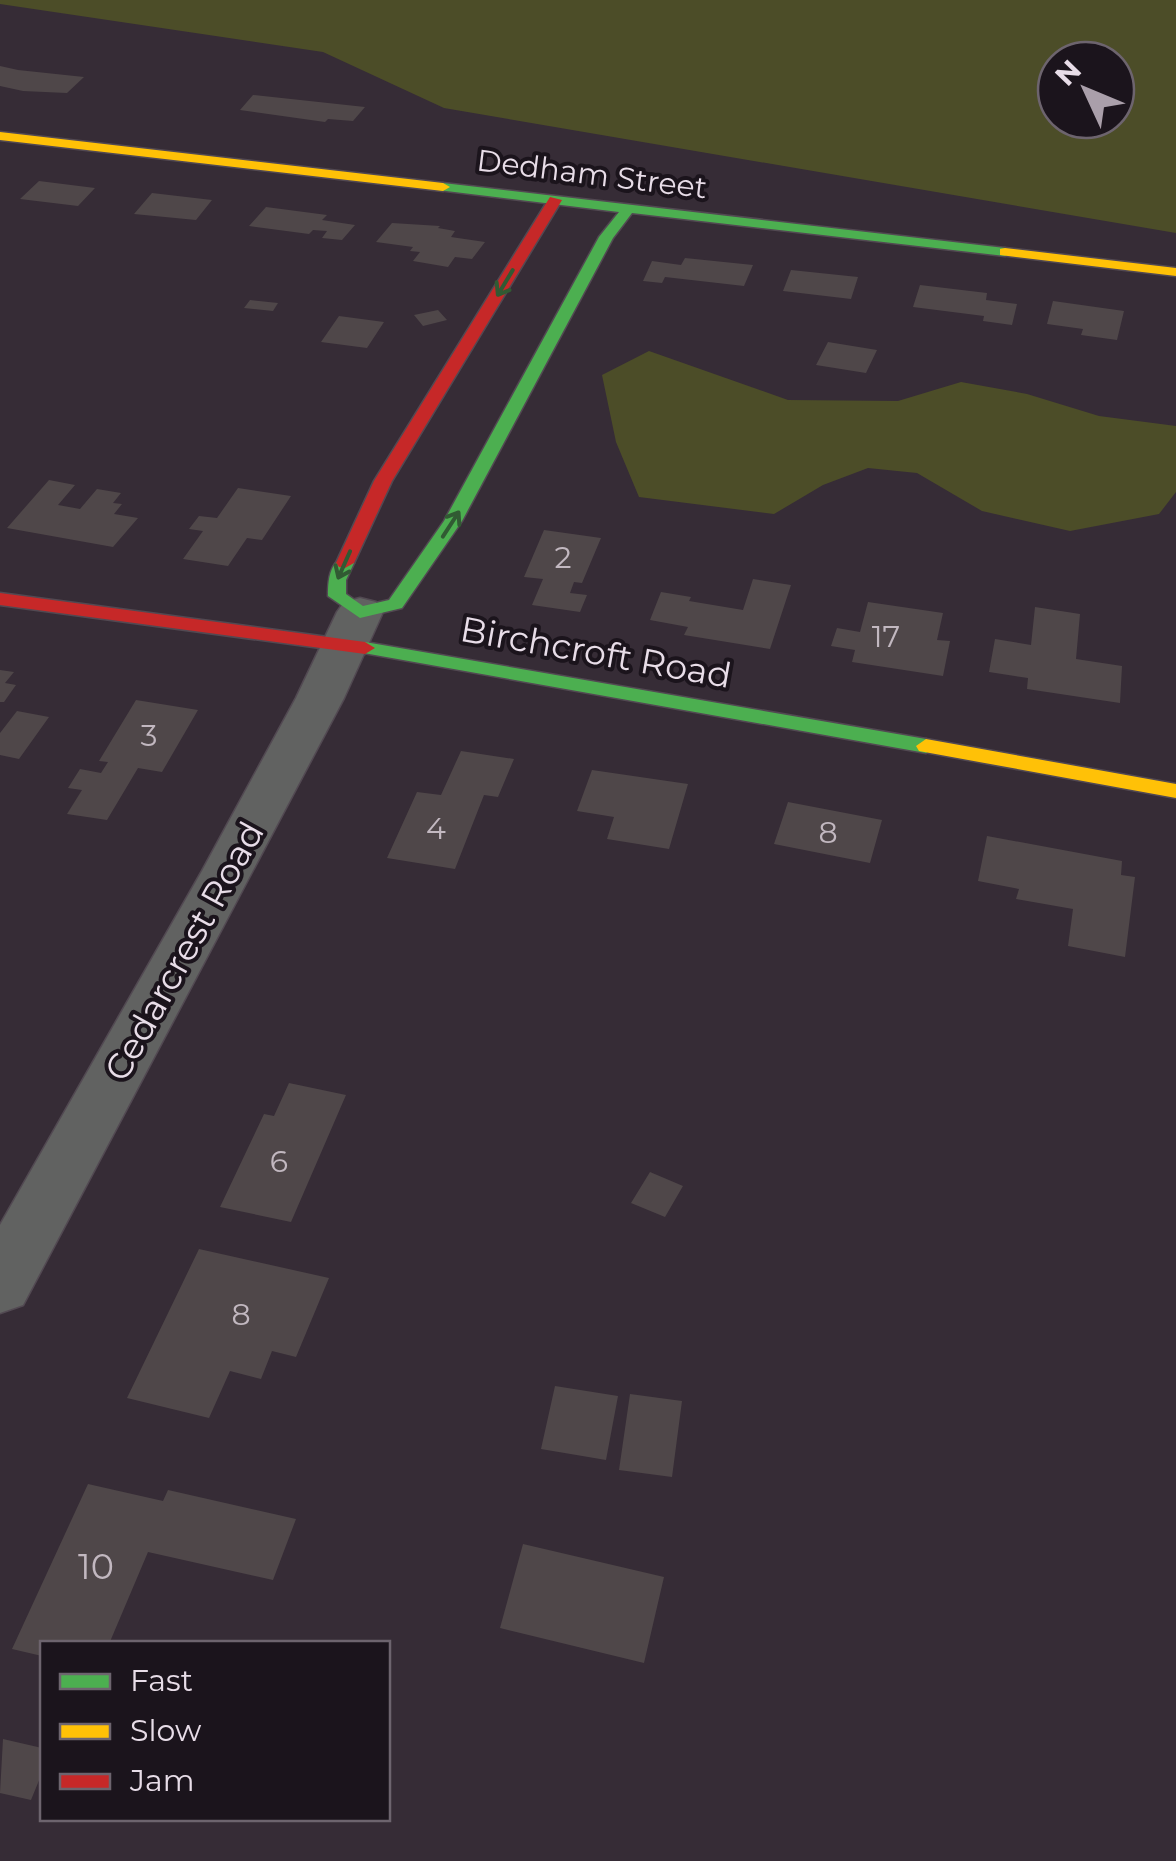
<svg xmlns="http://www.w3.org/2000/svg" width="1176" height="1861" font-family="Montserrat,sans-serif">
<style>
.green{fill:#4c4d28;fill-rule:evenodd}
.building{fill:#4f4749}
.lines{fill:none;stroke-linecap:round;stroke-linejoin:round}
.street-casing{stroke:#524952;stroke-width:3}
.fast-casing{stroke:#524952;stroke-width:3}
.slow-casing{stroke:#524952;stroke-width:3}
.jam-casing{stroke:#524952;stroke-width:3}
.street{fill:#616261;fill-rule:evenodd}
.fast{fill:#4caf50;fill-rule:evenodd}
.slow{fill:#ffc107;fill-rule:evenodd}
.jam{fill:#c62828;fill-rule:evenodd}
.oneway{stroke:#315a33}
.labels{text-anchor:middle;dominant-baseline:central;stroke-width:8;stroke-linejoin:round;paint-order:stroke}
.far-street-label{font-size:30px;fill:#e8dde8;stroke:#1b141c}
.number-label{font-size:30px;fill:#c2b8c0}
.street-label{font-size:35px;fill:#e8dde8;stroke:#1b141c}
.near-number-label{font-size:35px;fill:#c2b8c0}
</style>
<rect width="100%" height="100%" fill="#362c36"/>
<path class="green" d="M0,0H1176V233L444,108L323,52L0,4ZM1056,60H1116V120H1056Z
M649,351L788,400L898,401L961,382L1027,394L1099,416L1176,426V492L1159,514L1070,531L982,511L917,473L868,468L823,485L774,514L639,497L616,442L602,375Z"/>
<path class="building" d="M0,66L18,70L84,77L67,93L23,91L0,86Z
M253,95L365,107L353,121L328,119L325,122L240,110Z
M39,181L95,188L78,206L20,199Z
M152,193L212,200L196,220L134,214Z
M266,207L327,215L322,220L355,225L342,240L322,238L327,231L313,230L309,234L249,226Z
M392,223L440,226L438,228L455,231L451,237L485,242L472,259L455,257L448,267L413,261L420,252L410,251L413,247L376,242Z
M685,258L753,265L744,286L665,277L662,283L643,281L652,261L681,265Z
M791,270L858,277L851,299L783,291Z
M920,285L987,293L986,300L1017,304L1012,325L983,321L984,316L913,307Z
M250,300L278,303L273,311L244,308Z
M1053,301L1124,311L1117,340L1081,335L1083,329L1047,324Z
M438,310L447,320L423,326L414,315Z
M339,316L384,322L367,348L321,342Z
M828,342L877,350L866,373L816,365Z
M49,480L75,485L58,505L80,509L97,489L121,493L113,503L122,504L114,514L138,518L113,547L7,528Z
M238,488L291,496L262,540L247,538L228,566L183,559L203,531L189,529L199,516L217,518Z
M544,530L601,538L582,583L574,582L570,593L587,595L580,612L532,605L543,579L524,577Z
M753,579L791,585L770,649L684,635L688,627L650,620L661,592L691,597L689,601L743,610Z
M868,602L943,613L937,640L950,641L943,676L852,662L855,650L831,646L837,628L860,632Z
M1035,607L1080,614L1076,659L1122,666L1120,703L1027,689L1028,678L989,672L995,639L1031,645Z
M0,670L14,672L5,683L16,685L4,702H0Z
M136,700L198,710L162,772L138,768L107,820L67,814L82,790L68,788L80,769L101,773L108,762L99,761Z
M17,711L49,717L19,759L0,755V733Z
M461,751L514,759L498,797L484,795L455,869L387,858L417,792L441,795Z
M592,770L688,784L669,849L607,839L614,817L577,811Z
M788,802L882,820L870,863L774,844Z
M987,836L1122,861L1121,875L1135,877L1125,957L1068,946L1073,909L1016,899L1019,889L978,881Z
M289,1083L346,1095L291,1222L220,1207L264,1114L274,1116Z
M650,1172L683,1186L665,1217L631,1203Z
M199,1249L329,1278L296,1357L272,1351L261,1379L230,1371L209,1418L127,1398Z
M555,1386L618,1396L606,1460L541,1449Z
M630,1394L682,1401L672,1477L619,1470Z
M88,1484L163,1501L168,1490L296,1519L273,1580L148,1552L109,1644H42V1656L12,1649Z
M523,1544L664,1577L644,1663L500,1628Z
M3,1739L42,1748V1773L31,1800L0,1793Z"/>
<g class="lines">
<g class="street-casing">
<path id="street" d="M360,598L376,602L383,612L344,698L23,1305L0,1313V1225L202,871L296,698L337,612L344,602Z"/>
</g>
<g class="fast-casing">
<path id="fast" d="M443,183L1005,248L1012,252L1005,256L632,213L613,238L462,521L402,608L360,618L328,596C328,582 329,561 345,558L354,563L346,580V594L363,606L389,600L444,521L599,237L619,212L438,190L436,187Z
M365,642L926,739L936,746L926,753L358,652L355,648Z"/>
</g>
<g class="slow-casing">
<path id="slow" d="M0,132L443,183L450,187L443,191L0,140Z
M1005,248L1176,268V276L1000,255V249Z
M926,739L1176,784V798L919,751L916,746Z"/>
</g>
<g class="jam-casing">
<path id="jam" d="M550,197L562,200L392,481L354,563L345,568L339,567L336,563L374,481Z
M0,593L365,642L375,648L365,654L0,605Z"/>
</g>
<use href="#street" class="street"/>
<use href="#fast" class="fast"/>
<use href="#slow" class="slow"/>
<use href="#jam" class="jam"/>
</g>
<defs><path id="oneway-shaft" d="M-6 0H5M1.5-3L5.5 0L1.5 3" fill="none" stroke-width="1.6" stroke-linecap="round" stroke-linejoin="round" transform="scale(2.5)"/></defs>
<g class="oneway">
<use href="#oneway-shaft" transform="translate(505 283) rotate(121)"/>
<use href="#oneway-shaft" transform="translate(451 524) rotate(-57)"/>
<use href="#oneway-shaft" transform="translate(344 565) rotate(114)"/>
</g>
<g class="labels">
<g class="far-street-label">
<text transform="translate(592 174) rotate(7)">Dedham Street</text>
</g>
<g class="number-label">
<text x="563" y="557">2</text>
<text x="886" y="636">17</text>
<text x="149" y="735">3</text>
<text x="436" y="828">4</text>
<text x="828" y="832">8</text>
<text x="279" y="1161">6</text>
<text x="241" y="1314">8</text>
</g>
<g class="street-label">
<text transform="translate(596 652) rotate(10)">Birchcroft Road</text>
<text transform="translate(184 951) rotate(-61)">Cedarcrest Road</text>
</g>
<g class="near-number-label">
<text x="96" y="1566">10</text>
</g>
</g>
<rect x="40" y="1641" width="350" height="180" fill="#1b141c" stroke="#6d646e" stroke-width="2.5"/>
<rect x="60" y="1674" width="50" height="15" fill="#4caf50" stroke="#6d646e" stroke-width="2.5"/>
<text x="130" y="1691" font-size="30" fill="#e8dde8">Fast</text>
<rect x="60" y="1724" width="50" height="15" fill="#ffc107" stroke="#6d646e" stroke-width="2.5"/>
<text x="130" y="1741" font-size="30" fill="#e8dde8">Slow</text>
<rect x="60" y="1774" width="50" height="15" fill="#c62828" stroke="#6d646e" stroke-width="2.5"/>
<text x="130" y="1791" font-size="30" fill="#e8dde8">Jam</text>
<g transform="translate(1086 90) rotate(314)"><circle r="48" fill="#1b141c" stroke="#6d646e" stroke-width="2.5"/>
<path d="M0-8L18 38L0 25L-18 38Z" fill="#aa9faa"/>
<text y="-15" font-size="28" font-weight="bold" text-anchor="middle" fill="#e8dde8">N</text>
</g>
</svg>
